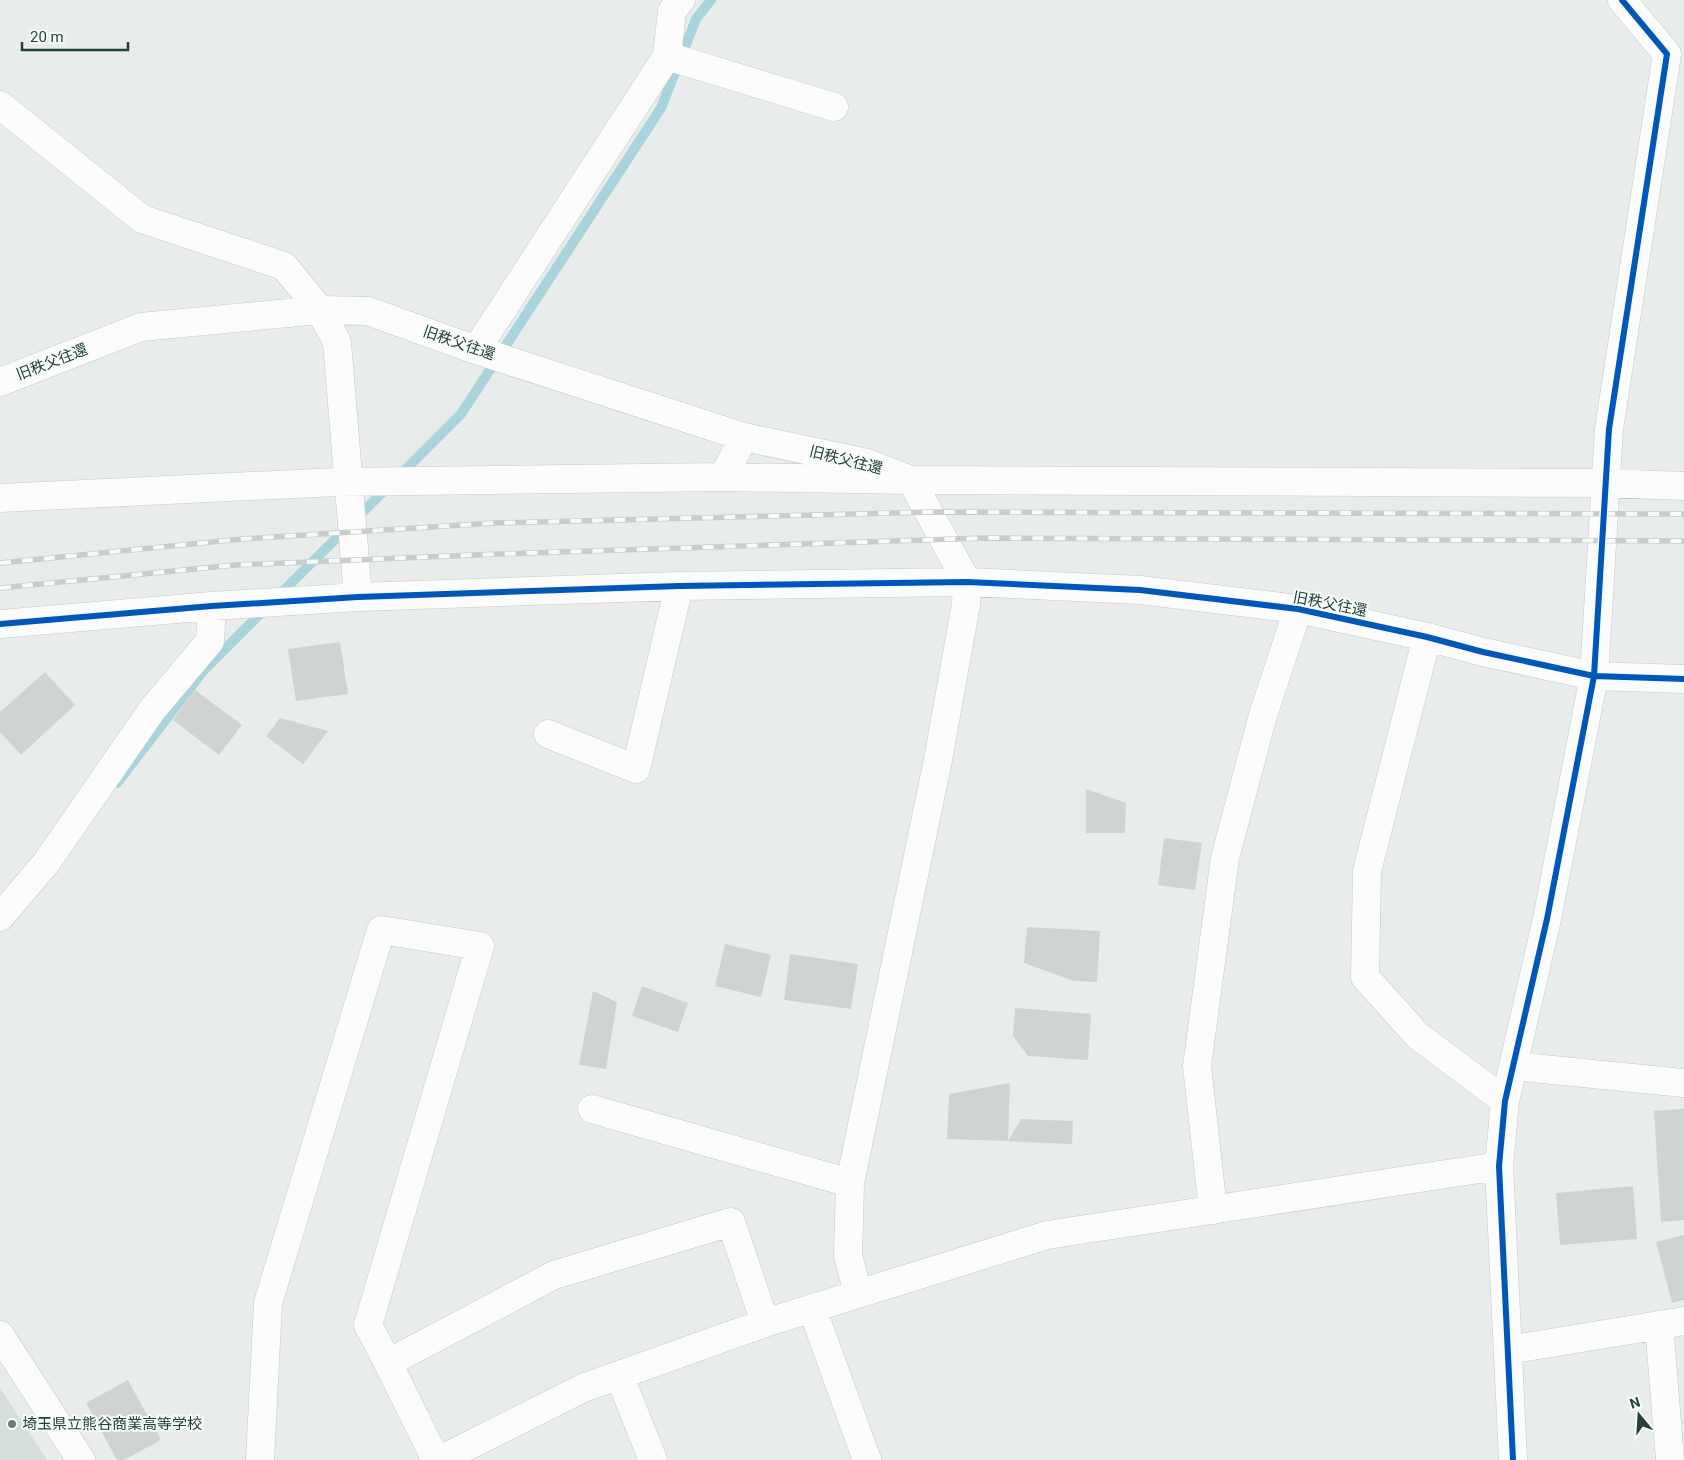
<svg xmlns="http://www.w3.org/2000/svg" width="1684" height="1460" font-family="Roboto,'Noto Sans JP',sans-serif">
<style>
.built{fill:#d6dedb}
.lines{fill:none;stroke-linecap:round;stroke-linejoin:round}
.stream{stroke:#a9d4db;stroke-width:10}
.building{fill:#cfd4d2}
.minor-casing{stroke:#c5cac8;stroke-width:29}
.minor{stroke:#fcfcfc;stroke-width:28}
.rail-casing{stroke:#c9cdcc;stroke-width:5.5}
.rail{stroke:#f7fbf9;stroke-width:4;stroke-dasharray:11;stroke-linecap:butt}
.cycleway-casing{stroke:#f7fbf9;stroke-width:9}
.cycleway{stroke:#0057b8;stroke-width:6}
.poi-dot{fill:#697e78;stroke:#f7fbf9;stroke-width:2}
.labels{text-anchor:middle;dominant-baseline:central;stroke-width:4;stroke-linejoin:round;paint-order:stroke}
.street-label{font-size:15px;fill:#24423a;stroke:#f7fbf9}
.poi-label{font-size:15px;fill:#24423a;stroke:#f7fbf9;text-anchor:start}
</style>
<rect width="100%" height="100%" fill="#e8edeb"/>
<path class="built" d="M0,1388L47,1460H0Z"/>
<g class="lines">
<path class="stream" d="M399,476L461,414L661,108L696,19L711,0
M278,596L389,486
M117,783L204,670L266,608"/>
</g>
<path class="building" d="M340,642L348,694L296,701L288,649Z
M45,672L75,705L21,755L0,732V712Z
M195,690L242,725L219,755L173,720Z
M280,718L328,731L303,764L266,736Z
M1086,789L1126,803L1125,833H1086Z
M1164,838L1202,843L1195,890L1158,885Z
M1027,927L1100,931L1097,982L1074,981L1024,963Z
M725,944L771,955L761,997L715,986Z
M790,954L858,964L851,1009L784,1000Z
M642,986L688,1003L678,1032L632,1016Z
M593,991L617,1002L606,1069L579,1065Z
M1015,1008L1091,1014L1088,1060L1028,1056L1013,1036Z
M1010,1083L1008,1141L947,1139L949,1094Z
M1684,1109V1220L1661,1222L1654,1111Z
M1021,1119L1073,1121L1072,1144L1008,1141Z
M1633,1186L1637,1239L1560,1245L1556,1193Z
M1684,1235V1300L1672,1303L1656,1242Z
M128,1380L161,1440L124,1460H117L86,1403Z"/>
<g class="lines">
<g class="minor-casing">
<path id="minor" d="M667,56L834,107
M0,105L142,219L284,266L320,310L337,342L358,597
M476,350L667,56L672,11L681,0
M0,382L141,327L320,310L368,311L476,350L744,437L867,463L911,480L967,582
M723,477L911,480L1606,483L1684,486
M0,498L337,482L723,477L744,437
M0,624L212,606L358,597L679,586L967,582L1140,590L1298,609L1427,637L1483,652L1594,676L1684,679
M1427,637L1367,871L1365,977L1418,1036L1505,1101
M548,734L636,769L679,586
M0,917L46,863L152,710L210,641L212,606
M1513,1066L1684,1083
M592,1109L850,1183L938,760L966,604L967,582
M850,1183L848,1255L858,1294
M1213,1210L1197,1066L1225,858L1263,715L1298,609
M812,1308L867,1460
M1659,1325L1670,1460
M0,1335L81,1460
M1508,1350L1684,1321
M619,1375L653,1460
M260,1460L268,1303L381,930L480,946L368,1325L388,1363
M436,1460L388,1363L554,1275L731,1222L765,1323
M440,1460L583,1388L765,1323L1047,1235L1499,1166
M1513,1460L1499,1166L1505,1101L1547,919L1594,676L1609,429L1667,54L1622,0"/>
</g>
<use href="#minor" class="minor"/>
<g class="rail-casing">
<path id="rail" d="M0,563L242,539L494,523L933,512L1684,514
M0,588L235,565L498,554L986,538L1684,541"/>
</g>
<use href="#rail" class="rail"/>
<g class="cycleway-casing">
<path id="cycleway" d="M0,624L212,606L358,597L679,586L967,582L1140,590L1298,609L1427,637L1483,652L1594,676L1684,679
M1513,1460L1499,1166L1505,1101L1547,919L1594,676L1609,429L1667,54L1622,0"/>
</g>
<use href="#cycleway" class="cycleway"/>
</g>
<circle class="poi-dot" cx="12" cy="1424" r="5"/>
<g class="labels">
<g class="street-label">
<text transform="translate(459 343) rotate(19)">旧秩父往還</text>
<text transform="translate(52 362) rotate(-21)">旧秩父往還</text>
<text transform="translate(846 460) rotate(14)">旧秩父往還</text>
<text transform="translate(1330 604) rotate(11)">旧秩父往還</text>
</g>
<g class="poi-label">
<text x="22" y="1424">埼玉県立熊谷商業高等学校</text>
</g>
</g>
<g transform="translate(1639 1415) rotate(342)" stroke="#f7fbf9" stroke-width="4" paint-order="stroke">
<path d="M0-4L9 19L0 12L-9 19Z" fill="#24423a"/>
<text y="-8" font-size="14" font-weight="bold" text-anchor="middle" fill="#24423a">N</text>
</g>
<path d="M22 42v8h106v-8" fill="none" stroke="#24423a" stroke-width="2.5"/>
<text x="30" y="42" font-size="15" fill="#24423a" stroke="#f7fbf9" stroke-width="4" paint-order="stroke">20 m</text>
</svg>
